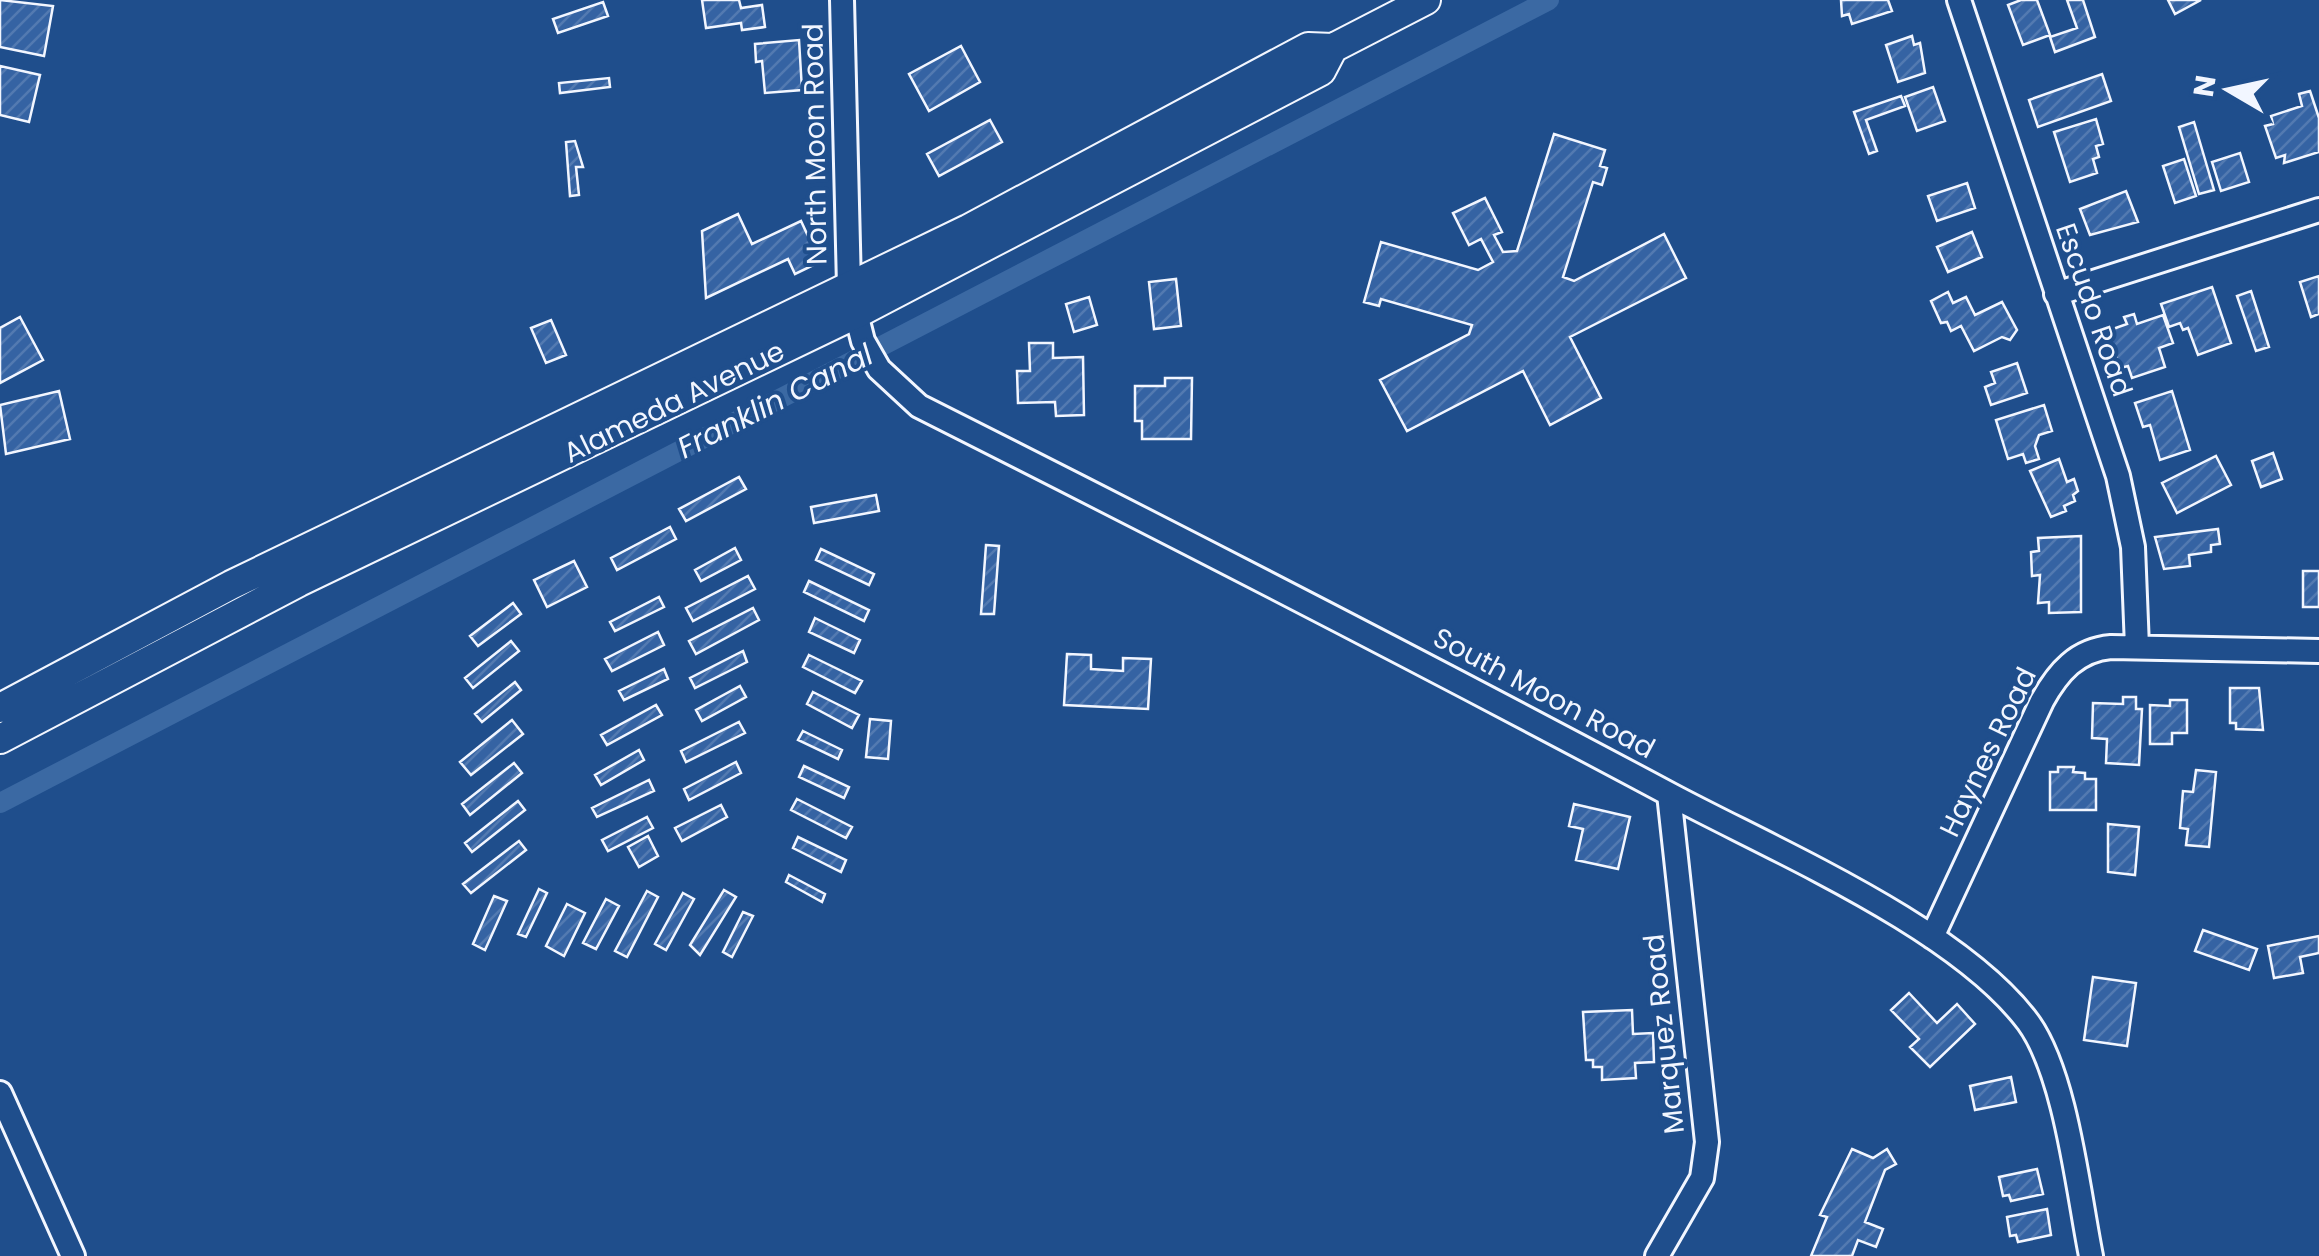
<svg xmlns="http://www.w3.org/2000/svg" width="2319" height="1256" font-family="Poppins,sans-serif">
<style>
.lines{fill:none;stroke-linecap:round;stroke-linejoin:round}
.canal{stroke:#3b69a3;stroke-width:20}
.building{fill:url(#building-hatch);stroke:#f2f6ff;stroke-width:2.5}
.minor-casing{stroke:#f2f6ff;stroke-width:28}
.major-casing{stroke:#f2f6ff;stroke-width:32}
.minor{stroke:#1f4e8c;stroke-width:22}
.major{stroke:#1f4e8c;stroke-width:28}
.labels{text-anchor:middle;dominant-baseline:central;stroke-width:8;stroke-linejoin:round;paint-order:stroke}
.street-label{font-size:28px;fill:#f2f6ff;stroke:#1f4e8c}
.water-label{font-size:30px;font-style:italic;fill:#f2f6ff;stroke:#1f4e8c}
</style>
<defs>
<pattern id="building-hatch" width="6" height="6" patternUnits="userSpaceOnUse" patternTransform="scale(2.5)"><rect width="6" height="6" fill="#3563a3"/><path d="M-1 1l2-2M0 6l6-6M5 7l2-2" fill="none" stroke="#537ab1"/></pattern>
</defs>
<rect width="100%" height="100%" fill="#1f4e8c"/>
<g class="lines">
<path class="canal" d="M0,803L1549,0"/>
</g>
<path class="building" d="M0,0L53,6L44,56L0,47Z
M702,0H739L741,8L762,5L765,27L742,30L741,23L706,28Z
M1841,0H1888L1892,11L1852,24L1849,14L1842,16Z
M2021,0H2037L2050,35L2023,45L2008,5Z
M2067,0H2083L2095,37L2055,52L2050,37L2077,28Z
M2168,0H2201L2175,14Z
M603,2L608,16L558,33L553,19Z
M1912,36L1914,45L1920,43L1925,73L1898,82L1886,45Z
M799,40L802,90L765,93L762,61L756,62L755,44Z
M961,46L980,82L929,111L909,74Z
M0,66L40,75L29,122L0,115Z
M2102,74L2111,101L2038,127L2029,100Z
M609,78L610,87L560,93L559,83Z
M1933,87L1945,121L1917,131L1905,97Z
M2310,91L2319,118V152L2284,163L2285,155L2276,158L2265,126L2273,124L2271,116L2302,106L2299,94Z
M1901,96L1905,106L1866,120L1877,151L1869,154L1854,112Z
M2096,119L2103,144L2096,146L2099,157L2093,159L2097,173L2070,182L2054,132Z
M990,120L1002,142L939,176L927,154Z
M2194,122L2214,190L2199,194L2179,127Z
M1554,134L1605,150L1600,166L1607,168L1602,185L1593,182L1563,277L1574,281L1664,234L1686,278L1570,337L1601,398L1550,425L1523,371L1407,431L1380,380L1469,334L1472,325L1381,299L1379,306L1364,302L1381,242L1478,270L1493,262L1481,239L1469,245L1453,213L1485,198L1502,232L1494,235L1503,252L1517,251Z
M575,141L583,167H576L579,195L570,196L566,142Z
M2240,153L2249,182L2221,191L2212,162Z
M2184,159L2196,196L2175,203L2163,166Z
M1967,183L1975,208L1937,221L1928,196Z
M2126,191L2138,222L2090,235L2080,209Z
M738,214L752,244L801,221L820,262L795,274L788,259L706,298L702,231Z
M1972,232L1982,257L1948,272L1937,247Z
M2319,276V314L2311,317L2300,282Z
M1176,279L1181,326L1154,329L1149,282Z
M2212,287L2231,343L2198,355L2188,328L2183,330L2180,323L2169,327L2161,304Z
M2251,291L2269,347L2256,351L2237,296Z
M1948,292L1953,303L1966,297L1975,315L2002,302L2017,330L2010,340L2002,337L1974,351L1961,326L1951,331L1947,322L1941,323L1931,301Z
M1089,297L1097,325L1074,332L1066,304Z
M2134,314L2137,324L2163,315L2173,343L2159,348L2165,367L2132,378L2128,366L2120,368L2107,331L2127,324L2124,317Z
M20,317L43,360L0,383V328Z
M551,320L566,355L546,363L531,328Z
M1029,343H1053V358L1083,357L1084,415L1056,416L1055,402L1018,403L1017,371H1030Z
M2017,363L2027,393L1991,405L1985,387L1995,383L1991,372Z
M1165,378H1192L1191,439H1142V421H1135V386H1165Z
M59,391L70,439L6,454L0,405Z
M2172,391L2190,450L2160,460L2150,425L2143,427L2135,403Z
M2044,405L2052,431L2039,435L2035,446L2039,459L2026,463L2023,454L2008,459L1996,420Z
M2273,453L2282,479L2261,487L2252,461Z
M2216,456L2231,485L2177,513L2162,483Z
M2059,459L2067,482L2074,479L2078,491L2073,495L2075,501L2064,506L2066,511L2051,517L2030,471Z
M739,477L746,489L686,521L679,509Z
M876,495L879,511L814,523L811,507Z
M670,527L676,539L617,570L611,558Z
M2218,529L2220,544L2211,545V552L2189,555L2190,566L2164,569L2155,537Z
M2081,536V612L2049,613V602L2038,603L2040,575L2032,576L2031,552L2039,551L2038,538Z
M986,545L999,546L994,614H981Z
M735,548L741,560L701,581L695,570Z
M821,549L874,574L869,585L816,560Z
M574,561L587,587L547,607L534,580Z
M2303,571H2319V607H2303Z
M748,576L755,589L693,621L686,608Z
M809,581L869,610L864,621L804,592Z
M659,597L664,607L615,631L610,622Z
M513,603L521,614L478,646L470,636Z
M753,608L759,620L696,654L689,641Z
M815,618L860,640L854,653L809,632Z
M658,632L664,645L612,671L605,659Z
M511,641L519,651L473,688L465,678Z
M743,651L747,662L695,688L690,678Z
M1067,654L1091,655V669L1123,671V658L1151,659L1148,709L1064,705Z
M809,655L862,681L855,693L803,667Z
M664,669L668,679L624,700L619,691Z
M515,682L521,690L482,722L475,714Z
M740,686L746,697L702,721L696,710Z
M2230,688H2259L2263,730L2236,729V723H2230Z
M813,692L859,715L852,728L807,704Z
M2123,697H2136V709H2142L2139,765L2106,763L2107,739L2092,738L2093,703L2123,704Z
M2170,700H2187V733H2172V744H2150V705L2170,706Z
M656,705L662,715L607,745L601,735Z
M870,719L891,721L888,759L866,757Z
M512,720L523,734L471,775L460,762Z
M739,722L745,733L686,762L681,751Z
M803,731L842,750L838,759L798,740Z
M639,750L644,760L601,785L595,775Z
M736,762L741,773L689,800L684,789Z
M514,763L522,773L470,815L462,804Z
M804,766L849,787L844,798L799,777Z
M2058,767H2074L2073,772L2085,773V779H2096V810H2050V772H2058Z
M2196,770L2216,772L2209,847L2186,845L2188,829L2180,828L2183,791L2193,792Z
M649,780L654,791L597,817L592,808Z
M797,799L852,827L846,838L791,810Z
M518,801L525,810L472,852L465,843Z
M1574,804L1630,817L1618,869L1576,860L1583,829L1569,826Z
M721,805L727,817L682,841L675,828Z
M647,817L653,828L608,851L602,840Z
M2108,824L2139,827L2135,875L2108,872Z
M648,836L658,856L639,867L628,847Z
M798,837L846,860L841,872L793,848Z
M519,841L526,850L471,893L463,884Z
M789,875L825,894L822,902L786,882Z
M539,889L547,893L526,937L518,934Z
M724,890L736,897L700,955L690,945Z
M647,891L658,897L627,957L615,951Z
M683,893L694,899L666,950L655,944Z
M494,896L507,901L485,950L473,944Z
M606,899L619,906L596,949L583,943Z
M567,904L585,913L564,956L546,946Z
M743,912L753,916L732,957L723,952Z
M2203,930L2257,949L2249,970L2195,951Z
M2319,936V953L2300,957L2303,973L2274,978L2268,946Z
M2093,977L2136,983L2127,1046L2084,1040Z
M1909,993L1937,1023L1957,1004L1975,1024L1930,1067L1910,1047L1919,1039L1891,1010Z
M1632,1010L1633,1034L1653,1033L1654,1062L1635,1063L1636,1078L1602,1080V1067H1593V1060H1586L1583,1012Z
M2011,1077L2016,1102L1975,1110L1970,1086Z
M1852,1149L1873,1158L1887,1149L1896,1164L1885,1170L1865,1222L1883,1229L1876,1247L1858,1240L1852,1256H1811L1827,1217L1820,1215Z
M2037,1169L2043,1194L2011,1201L2009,1195L2003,1196L1999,1177Z
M2047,1209L2051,1235L2018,1242L2016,1235L2010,1236L2007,1217Z"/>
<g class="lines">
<g class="minor-casing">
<path id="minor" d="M842,0L849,286L863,341L879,369L919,406C1171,533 1422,662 1671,795C1776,851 1958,928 2028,1022C2066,1074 2078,1191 2091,1256
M1959,0L2118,476L2133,547L2137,647
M2056,294L2319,210
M1932,937L2042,701C2058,672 2077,650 2111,647L2319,651
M0,1093L73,1256
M1657,1256L1702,1178L1707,1142L1669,794"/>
</g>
<g class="major-casing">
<path id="major" d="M0,708L231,585L968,229L1308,47L1333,48L1426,0
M0,739L299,582L856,314L1321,71L1333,48"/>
</g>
<use href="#minor" class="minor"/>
<use href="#major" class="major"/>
</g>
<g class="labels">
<g class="street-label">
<text transform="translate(815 144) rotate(-91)">North Moon Road</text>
<text transform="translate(2094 310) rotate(71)">Escudo Road</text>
<text transform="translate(674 402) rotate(-26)">Alameda Avenue</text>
<text transform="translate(1544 693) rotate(28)">South Moon Road</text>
<text transform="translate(1988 752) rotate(-64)">Haynes Road</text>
<text transform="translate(1664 1034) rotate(-96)">Marquez Road</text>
</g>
<g class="water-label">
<text transform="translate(775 401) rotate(-27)">Franklin Canal</text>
</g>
</g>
<g transform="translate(2229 90) rotate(279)" stroke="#1f4e8c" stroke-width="8" paint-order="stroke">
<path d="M0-8L18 38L0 25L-18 38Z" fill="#f2f6ff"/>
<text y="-15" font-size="28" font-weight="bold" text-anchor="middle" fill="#f2f6ff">N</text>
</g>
</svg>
